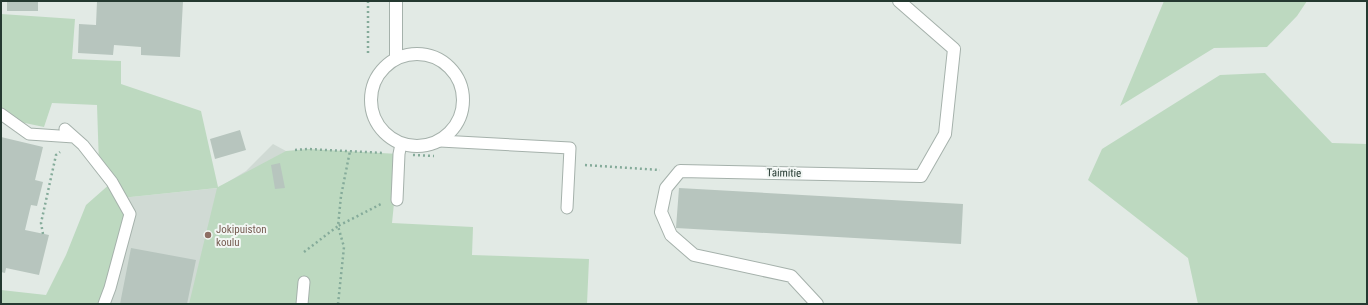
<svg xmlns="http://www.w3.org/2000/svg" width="1368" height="305" font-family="'Roboto Condensed',sans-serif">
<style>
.built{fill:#d0dad4}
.green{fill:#bdd9c0}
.building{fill:#b7c5be}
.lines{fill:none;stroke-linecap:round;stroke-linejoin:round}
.service-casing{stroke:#a5b1ab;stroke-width:13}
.minor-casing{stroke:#a5b1ab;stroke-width:14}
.path{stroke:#85ab9a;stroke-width:2.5;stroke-dasharray:2 3;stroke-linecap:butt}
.service{stroke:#fff;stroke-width:11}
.minor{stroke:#fff;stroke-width:12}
.education-dot{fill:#8d6e63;stroke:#f2f7f4;stroke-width:1.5}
.labels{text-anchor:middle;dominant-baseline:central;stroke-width:4;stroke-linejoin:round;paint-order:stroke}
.street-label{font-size:11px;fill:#243930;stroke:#f2f7f4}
.education-label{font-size:11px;fill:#785e54;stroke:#f2f7f4;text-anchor:start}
</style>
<rect width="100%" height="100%" fill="#e2eae5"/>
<path class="built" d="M273,144L286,151L294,268L292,304H104L121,198L218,188L246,171Z"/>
<path class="green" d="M1164,1H1307L1297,16L1267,47L1214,48L1120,106Z
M1,14L75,19L72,59L121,61V84L201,111L218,187L286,151L308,149L399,154L392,223L473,227L472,255L589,259L587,304H189L217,188L121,198L130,214L104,304H1V290L46,295L66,255L86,205L111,183L99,166L97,105L52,103L44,127L1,118Z
M1265,73L1332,143L1367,144V304H1198L1188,258L1088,180L1102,149L1220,75Z"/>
<path class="building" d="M7,1H38V11H7Z
M97,1H183L180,57L141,55V47L114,45L113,55L78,53L79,24L96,25Z
M240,130L246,150L215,159L210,139Z
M1,137L43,147L35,180L43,182L37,206L31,205L25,230L49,235L39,275L6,268L5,273L1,272Z
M280,163L285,188L275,189L271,165Z
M679,188L963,204L961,244L676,228Z
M131,248L196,260L187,304H120Z"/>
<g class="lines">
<g class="service-casing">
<path id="service" d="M1,114L29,134L74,137
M65,129L83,145L112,182L130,214L110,288L104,304
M440,141L570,148L567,208
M397,200L399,154L401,144
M302,304L304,282"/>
</g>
<g class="minor-casing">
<path id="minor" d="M396,1V58
M371 100a46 46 0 1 1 92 0a46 46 0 1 1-92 0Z
M817,304L791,276L694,255L671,235L661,212L666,188L680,171L921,176L945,134L954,49L899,1"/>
</g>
<path class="path" d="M368,1V54
M295,150L308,149L384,153
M413,155L434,156
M585,165L660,170
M43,234L41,223L56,155L60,152
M304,252L338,226L341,196L350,151
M338,304L344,247L338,226L383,203"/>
<use href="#service" class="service"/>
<use href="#minor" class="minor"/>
</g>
<circle class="education-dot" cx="208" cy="235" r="4"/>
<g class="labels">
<g class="street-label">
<text transform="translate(784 173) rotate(1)">Taimitie</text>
</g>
<g class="education-label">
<text x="216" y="229">Jokipuiston<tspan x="216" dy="13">koulu</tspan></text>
</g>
</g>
<rect width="1368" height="305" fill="none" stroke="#243930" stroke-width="4"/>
</svg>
